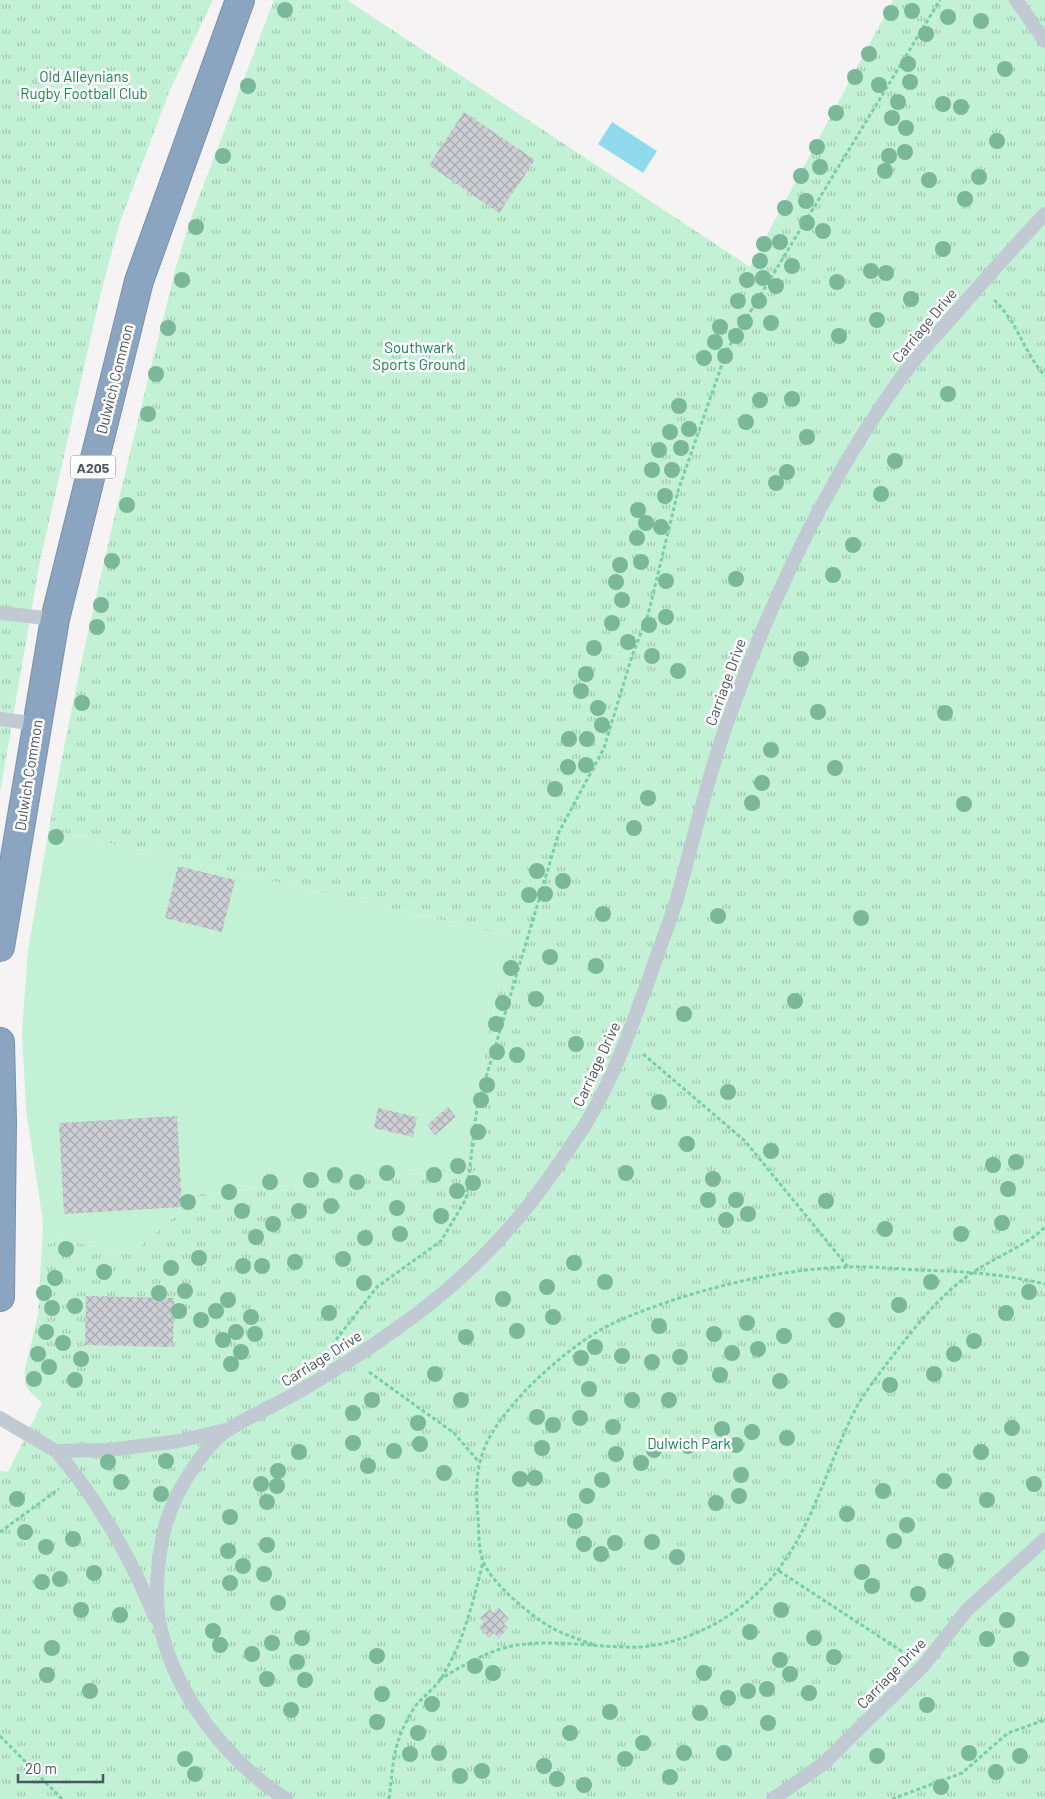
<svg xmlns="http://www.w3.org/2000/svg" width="1045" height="1799" font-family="Barlow,sans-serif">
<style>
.grass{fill:#c3f1d5}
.park{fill:url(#park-tufts)}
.water{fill:#90daee}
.building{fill:url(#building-cross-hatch)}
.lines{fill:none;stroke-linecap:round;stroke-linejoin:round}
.highway-casing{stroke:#7690ad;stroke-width:30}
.path{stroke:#7ad0a6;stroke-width:3;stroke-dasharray:4 2.5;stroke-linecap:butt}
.lane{stroke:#c1cad2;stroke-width:14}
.highway{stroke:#8ba5c1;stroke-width:28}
.tree{fill:#7bb799}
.labels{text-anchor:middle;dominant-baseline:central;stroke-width:5;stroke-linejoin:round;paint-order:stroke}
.shield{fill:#fff;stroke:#808990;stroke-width:1}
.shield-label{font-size:14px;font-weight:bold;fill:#4a5661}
.park-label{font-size:15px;fill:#17864f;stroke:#fff}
.street-label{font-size:15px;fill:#4a5661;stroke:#fff}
</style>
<defs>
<pattern id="park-tufts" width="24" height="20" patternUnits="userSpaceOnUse" patternTransform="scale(1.25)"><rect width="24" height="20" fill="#c3f1d5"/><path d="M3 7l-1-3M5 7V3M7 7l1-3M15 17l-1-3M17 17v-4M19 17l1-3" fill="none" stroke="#a0c6b0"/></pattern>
<pattern id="building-cross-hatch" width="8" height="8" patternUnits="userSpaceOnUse" patternTransform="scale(1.25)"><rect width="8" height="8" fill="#cdcfd5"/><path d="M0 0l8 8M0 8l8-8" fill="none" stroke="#a8abb0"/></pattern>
</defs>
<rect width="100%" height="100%" fill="#f5f3f3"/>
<path class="grass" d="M49,829L511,936L490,1025L465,1165L456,1169L200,1194L132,1254L53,1238L52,1244L42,1243L43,1222L26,1109L22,1032L28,950Z"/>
<path class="park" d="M0,0H213L170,90L120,222L101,292L39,566L0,793Z
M274,0H347L750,267L893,0H1045V1799H0V1471L8,1472L42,1403L30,1392L25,1384V1369L38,1315L42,1243L52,1244L53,1238L132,1254L200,1194L456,1169L465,1165L490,1025L511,936L49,829C82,639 130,453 176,267L191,218Z"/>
<path class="water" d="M612,122L657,151L643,173L598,144Z"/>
<path class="building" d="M464,112L535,160L499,213L429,165Z
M178,866L235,880L222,932L165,918Z
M448,1107L456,1117L435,1135L427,1125Z
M378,1108L417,1117L413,1137L374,1128Z
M177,1116L182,1207L64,1214L59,1123Z
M86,1296L174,1298L173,1347L85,1345Z
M499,1608L509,1619L504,1624L508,1628L499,1638L494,1633L489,1638L479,1627L484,1622L480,1618L490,1609L493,1613Z"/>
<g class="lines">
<g class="highway-casing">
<path id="highway" d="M0,947L55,619L139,281L240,0
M0,1042L2,1122L0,1297"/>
</g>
<path class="path" d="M994,300C1018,322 1024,353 1045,376
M643,1054L745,1141L848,1267
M332,1345L377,1287L441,1241L466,1199L477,1108L559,832L604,748L632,656L648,615L678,491L727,350L940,0
M369,1372L454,1433L478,1461
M0,1532L59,1489
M779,1571L906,1654
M593,1645C579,1639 565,1635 552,1628C532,1617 490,1582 483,1561C478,1548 479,1531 478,1517C472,1457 486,1434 525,1391C547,1368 587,1334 616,1322C683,1292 775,1269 847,1267C871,1266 895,1269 918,1270C960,1271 1004,1274 1045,1284
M439,1680C463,1665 489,1650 517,1645C553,1640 589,1646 624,1647C651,1649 683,1640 707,1628C803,1580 813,1495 855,1410C864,1393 877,1377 888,1362C912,1331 939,1295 972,1273C995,1257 1026,1246 1045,1227
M0,1736L62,1799
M389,1799C394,1760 392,1744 414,1708C421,1698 433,1690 440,1680C463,1645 473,1602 483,1562
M892,1799L962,1773L1008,1733L1045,1720"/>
<path class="lane" d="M1016,0L1045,41
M0,613L55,619
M0,719L37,724
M0,1418L56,1451L109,1450L179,1441L225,1430
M56,1451C99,1501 130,1556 155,1617
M286,1799C228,1762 177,1697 161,1630C153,1599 158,1553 166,1523C175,1493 204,1444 231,1428C253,1414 278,1404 300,1391C334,1371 367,1350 399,1327C460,1284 513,1231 556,1168C566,1152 579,1136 588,1120C615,1075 632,1025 650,976C658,951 668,927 676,902C693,843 706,782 727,723C770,601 826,481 903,375C916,357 932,340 947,323C979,286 1011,250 1045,214
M773,1799L823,1764L923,1666L967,1610L1045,1539"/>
<use href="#highway" class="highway"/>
</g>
<g class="tree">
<circle cx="285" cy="10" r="8"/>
<circle cx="912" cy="11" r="8"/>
<circle cx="891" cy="13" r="8"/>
<circle cx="948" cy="17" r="8"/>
<circle cx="981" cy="21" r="8"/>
<circle cx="926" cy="34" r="8"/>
<circle cx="869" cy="54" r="8"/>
<circle cx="908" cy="64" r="8"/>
<circle cx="1005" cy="69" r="8"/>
<circle cx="855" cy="77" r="8"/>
<circle cx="910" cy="82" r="8"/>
<circle cx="879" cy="85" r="8"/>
<circle cx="248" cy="86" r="8"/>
<circle cx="898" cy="102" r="8"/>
<circle cx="943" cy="104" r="8"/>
<circle cx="961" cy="107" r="8"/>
<circle cx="836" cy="113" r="8"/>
<circle cx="892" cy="118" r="8"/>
<circle cx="906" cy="128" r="8"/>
<circle cx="997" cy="141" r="8"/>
<circle cx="817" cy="147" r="8"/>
<circle cx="905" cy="152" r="8"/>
<circle cx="223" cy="156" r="8"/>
<circle cx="889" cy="156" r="8"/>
<circle cx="820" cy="167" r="8"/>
<circle cx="885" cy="171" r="8"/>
<circle cx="801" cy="176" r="8"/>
<circle cx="979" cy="177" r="8"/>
<circle cx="929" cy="180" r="8"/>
<circle cx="965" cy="199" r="8"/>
<circle cx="806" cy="201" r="8"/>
<circle cx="785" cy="208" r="8"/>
<circle cx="807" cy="223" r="8"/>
<circle cx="196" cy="227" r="8"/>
<circle cx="823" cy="231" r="8"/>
<circle cx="780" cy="242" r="8"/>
<circle cx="764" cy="244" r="8"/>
<circle cx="943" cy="249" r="8"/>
<circle cx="760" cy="261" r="8"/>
<circle cx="792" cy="266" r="8"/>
<circle cx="871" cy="271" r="8"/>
<circle cx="886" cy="273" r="8"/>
<circle cx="763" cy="278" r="8"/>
<circle cx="182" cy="280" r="8"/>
<circle cx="747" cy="280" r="8"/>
<circle cx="837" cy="282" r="8"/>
<circle cx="776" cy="286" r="8"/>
<circle cx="911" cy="299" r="8"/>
<circle cx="738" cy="301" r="8"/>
<circle cx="759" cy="301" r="8"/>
<circle cx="877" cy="320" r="8"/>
<circle cx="745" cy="322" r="8"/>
<circle cx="771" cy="323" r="8"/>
<circle cx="720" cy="327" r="8"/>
<circle cx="168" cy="328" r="8"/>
<circle cx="736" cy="336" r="8"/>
<circle cx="839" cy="336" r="8"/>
<circle cx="715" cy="342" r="8"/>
<circle cx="725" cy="356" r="8"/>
<circle cx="704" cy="358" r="8"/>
<circle cx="156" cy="374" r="8"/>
<circle cx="948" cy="394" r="8"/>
<circle cx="792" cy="399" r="8"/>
<circle cx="760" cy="400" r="8"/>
<circle cx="679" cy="406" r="8"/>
<circle cx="148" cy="414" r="8"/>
<circle cx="746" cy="422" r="8"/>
<circle cx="689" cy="429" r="8"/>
<circle cx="670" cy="432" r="8"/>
<circle cx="807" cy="437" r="8"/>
<circle cx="681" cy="448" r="8"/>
<circle cx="659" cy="450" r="8"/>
<circle cx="895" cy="461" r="8"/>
<circle cx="652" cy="470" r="8"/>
<circle cx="672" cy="470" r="8"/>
<circle cx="787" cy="472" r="8"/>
<circle cx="776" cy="483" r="8"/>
<circle cx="881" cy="494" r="8"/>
<circle cx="665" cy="496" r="8"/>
<circle cx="127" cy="505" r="8"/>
<circle cx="638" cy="510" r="8"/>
<circle cx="646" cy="523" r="8"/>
<circle cx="661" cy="527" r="8"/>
<circle cx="637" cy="538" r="8"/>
<circle cx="853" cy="545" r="8"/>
<circle cx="112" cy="561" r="8"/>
<circle cx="641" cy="562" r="8"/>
<circle cx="620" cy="565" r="8"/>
<circle cx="833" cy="575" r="8"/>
<circle cx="736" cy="579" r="8"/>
<circle cx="666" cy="581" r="8"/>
<circle cx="616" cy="582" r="8"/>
<circle cx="622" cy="600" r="8"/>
<circle cx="101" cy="605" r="8"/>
<circle cx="666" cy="617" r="8"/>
<circle cx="612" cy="623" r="8"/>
<circle cx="649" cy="625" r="8"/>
<circle cx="97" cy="627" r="8"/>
<circle cx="628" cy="642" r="8"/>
<circle cx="594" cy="648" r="8"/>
<circle cx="652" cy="656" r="8"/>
<circle cx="801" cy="659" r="8"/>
<circle cx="678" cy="671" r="8"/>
<circle cx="586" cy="674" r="8"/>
<circle cx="581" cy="691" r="8"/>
<circle cx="82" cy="703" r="8"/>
<circle cx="598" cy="708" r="8"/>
<circle cx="818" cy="712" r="8"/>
<circle cx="945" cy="713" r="8"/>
<circle cx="602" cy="725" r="8"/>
<circle cx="569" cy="739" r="8"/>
<circle cx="587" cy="739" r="8"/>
<circle cx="771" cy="750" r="8"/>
<circle cx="586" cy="765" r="8"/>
<circle cx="568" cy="767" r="8"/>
<circle cx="835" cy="768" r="8"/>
<circle cx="762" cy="783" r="8"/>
<circle cx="555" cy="789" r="8"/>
<circle cx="648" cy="798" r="8"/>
<circle cx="752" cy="803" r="8"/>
<circle cx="964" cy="804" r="8"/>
<circle cx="634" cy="828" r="8"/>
<circle cx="56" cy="837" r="8"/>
<circle cx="537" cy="871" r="8"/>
<circle cx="563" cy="881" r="8"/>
<circle cx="545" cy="894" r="8"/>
<circle cx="529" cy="895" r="8"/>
<circle cx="603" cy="914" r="8"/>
<circle cx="718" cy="916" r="8"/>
<circle cx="861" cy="918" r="8"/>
<circle cx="550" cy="957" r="8"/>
<circle cx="596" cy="966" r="8"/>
<circle cx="511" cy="968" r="8"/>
<circle cx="536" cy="999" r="8"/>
<circle cx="795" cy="1001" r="8"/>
<circle cx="503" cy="1003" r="8"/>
<circle cx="684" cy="1014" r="8"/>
<circle cx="496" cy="1024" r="8"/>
<circle cx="576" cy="1044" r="8"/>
<circle cx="497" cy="1052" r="8"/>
<circle cx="517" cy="1055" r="8"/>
<circle cx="487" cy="1085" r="8"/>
<circle cx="728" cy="1092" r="8"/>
<circle cx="481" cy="1100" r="8"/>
<circle cx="659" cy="1102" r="8"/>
<circle cx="478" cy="1132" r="8"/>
<circle cx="687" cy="1144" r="8"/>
<circle cx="771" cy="1151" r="8"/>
<circle cx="1016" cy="1162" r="8"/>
<circle cx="993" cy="1165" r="8"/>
<circle cx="458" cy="1166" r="8"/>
<circle cx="387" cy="1173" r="8"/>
<circle cx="626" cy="1173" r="8"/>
<circle cx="335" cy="1175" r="8"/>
<circle cx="434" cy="1175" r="8"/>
<circle cx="713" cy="1179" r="8"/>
<circle cx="311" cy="1180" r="8"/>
<circle cx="270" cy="1182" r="8"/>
<circle cx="357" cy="1182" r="8"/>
<circle cx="473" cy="1183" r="8"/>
<circle cx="1008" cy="1189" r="8"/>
<circle cx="457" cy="1191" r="8"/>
<circle cx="229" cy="1192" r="8"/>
<circle cx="708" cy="1200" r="8"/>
<circle cx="736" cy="1200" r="8"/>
<circle cx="826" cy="1201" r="8"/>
<circle cx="188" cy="1202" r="8"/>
<circle cx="331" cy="1206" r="8"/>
<circle cx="397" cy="1208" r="8"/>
<circle cx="242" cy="1211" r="8"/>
<circle cx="299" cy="1211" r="8"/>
<circle cx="748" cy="1214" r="8"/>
<circle cx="441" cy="1216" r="8"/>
<circle cx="726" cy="1220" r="8"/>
<circle cx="1002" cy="1223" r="8"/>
<circle cx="273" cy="1224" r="8"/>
<circle cx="885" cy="1229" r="8"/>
<circle cx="400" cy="1234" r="8"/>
<circle cx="961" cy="1234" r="8"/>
<circle cx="256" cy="1237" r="8"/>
<circle cx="365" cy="1238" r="8"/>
<circle cx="66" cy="1249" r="8"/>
<circle cx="199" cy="1258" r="8"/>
<circle cx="343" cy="1259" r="8"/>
<circle cx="295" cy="1262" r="8"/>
<circle cx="574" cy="1263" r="8"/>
<circle cx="243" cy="1266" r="8"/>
<circle cx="262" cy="1266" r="8"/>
<circle cx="171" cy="1268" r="8"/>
<circle cx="104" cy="1272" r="8"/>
<circle cx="55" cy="1278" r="8"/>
<circle cx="605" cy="1282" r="8"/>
<circle cx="931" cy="1282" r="8"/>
<circle cx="364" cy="1283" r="8"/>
<circle cx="547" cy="1287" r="8"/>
<circle cx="185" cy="1291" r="8"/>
<circle cx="1029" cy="1292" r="8"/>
<circle cx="44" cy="1293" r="8"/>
<circle cx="159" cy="1293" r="8"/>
<circle cx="503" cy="1299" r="8"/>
<circle cx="228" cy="1300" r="8"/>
<circle cx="899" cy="1305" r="8"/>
<circle cx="75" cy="1306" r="8"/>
<circle cx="52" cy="1308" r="8"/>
<circle cx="179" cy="1311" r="8"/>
<circle cx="216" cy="1311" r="8"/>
<circle cx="329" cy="1313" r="8"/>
<circle cx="1006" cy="1313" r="8"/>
<circle cx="251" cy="1317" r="8"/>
<circle cx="553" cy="1317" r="8"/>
<circle cx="201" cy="1320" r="8"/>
<circle cx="837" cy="1320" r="8"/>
<circle cx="747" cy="1323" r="8"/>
<circle cx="659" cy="1326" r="8"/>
<circle cx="517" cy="1331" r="8"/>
<circle cx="46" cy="1332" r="8"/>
<circle cx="236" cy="1332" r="8"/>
<circle cx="255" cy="1334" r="8"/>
<circle cx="714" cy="1334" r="8"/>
<circle cx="784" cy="1336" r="8"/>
<circle cx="466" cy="1337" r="8"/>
<circle cx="223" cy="1340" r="8"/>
<circle cx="974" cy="1341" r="8"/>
<circle cx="63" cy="1343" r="8"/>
<circle cx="595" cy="1347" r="8"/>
<circle cx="758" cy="1349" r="8"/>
<circle cx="241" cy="1352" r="8"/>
<circle cx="732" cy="1353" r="8"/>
<circle cx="38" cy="1354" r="8"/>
<circle cx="954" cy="1354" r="8"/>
<circle cx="622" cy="1356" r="8"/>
<circle cx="680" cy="1357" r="8"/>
<circle cx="581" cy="1358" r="8"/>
<circle cx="81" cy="1359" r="8"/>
<circle cx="652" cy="1362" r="8"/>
<circle cx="231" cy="1364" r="8"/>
<circle cx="49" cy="1367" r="8"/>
<circle cx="435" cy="1374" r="8"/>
<circle cx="934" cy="1374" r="8"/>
<circle cx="720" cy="1375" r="8"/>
<circle cx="34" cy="1379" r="8"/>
<circle cx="75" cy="1380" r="8"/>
<circle cx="780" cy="1381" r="8"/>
<circle cx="890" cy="1385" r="8"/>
<circle cx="589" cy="1389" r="8"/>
<circle cx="372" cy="1400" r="8"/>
<circle cx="461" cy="1400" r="8"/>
<circle cx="632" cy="1400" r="8"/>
<circle cx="669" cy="1400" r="8"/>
<circle cx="353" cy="1413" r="8"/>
<circle cx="537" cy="1417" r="8"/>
<circle cx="580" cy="1418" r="8"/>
<circle cx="418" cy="1423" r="8"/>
<circle cx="553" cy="1425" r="8"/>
<circle cx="613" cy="1427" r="8"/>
<circle cx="1012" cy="1428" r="8"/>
<circle cx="722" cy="1429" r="8"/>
<circle cx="752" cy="1432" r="8"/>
<circle cx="787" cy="1438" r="8"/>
<circle cx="353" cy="1443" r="8"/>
<circle cx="420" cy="1444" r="8"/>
<circle cx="736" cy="1445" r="8"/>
<circle cx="688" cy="1446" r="8"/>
<circle cx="542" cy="1448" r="8"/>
<circle cx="654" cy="1450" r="8"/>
<circle cx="394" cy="1451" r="8"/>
<circle cx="299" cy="1452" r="8"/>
<circle cx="981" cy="1452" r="8"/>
<circle cx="616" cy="1454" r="8"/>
<circle cx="166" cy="1461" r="8"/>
<circle cx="108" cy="1462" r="8"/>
<circle cx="641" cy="1463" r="8"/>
<circle cx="368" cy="1466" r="8"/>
<circle cx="278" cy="1471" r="8"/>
<circle cx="444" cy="1473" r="8"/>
<circle cx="741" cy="1475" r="8"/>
<circle cx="535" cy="1478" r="8"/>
<circle cx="520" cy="1479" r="8"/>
<circle cx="602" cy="1480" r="8"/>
<circle cx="944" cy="1481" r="8"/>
<circle cx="121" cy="1482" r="8"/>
<circle cx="261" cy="1484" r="8"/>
<circle cx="1034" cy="1484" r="8"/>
<circle cx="277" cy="1486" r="8"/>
<circle cx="883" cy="1491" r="8"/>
<circle cx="161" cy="1494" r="8"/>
<circle cx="587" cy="1496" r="8"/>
<circle cx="739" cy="1496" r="8"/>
<circle cx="17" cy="1499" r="8"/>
<circle cx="987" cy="1500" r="8"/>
<circle cx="267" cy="1502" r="8"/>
<circle cx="716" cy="1503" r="8"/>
<circle cx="847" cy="1514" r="8"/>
<circle cx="230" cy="1517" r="8"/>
<circle cx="575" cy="1521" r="8"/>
<circle cx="907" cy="1525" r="8"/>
<circle cx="25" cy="1532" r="8"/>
<circle cx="73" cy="1539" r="8"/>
<circle cx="894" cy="1541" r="8"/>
<circle cx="652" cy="1542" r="8"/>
<circle cx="615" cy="1543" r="8"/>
<circle cx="584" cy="1544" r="8"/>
<circle cx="267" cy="1545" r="8"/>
<circle cx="46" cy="1547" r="8"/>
<circle cx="228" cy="1551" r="8"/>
<circle cx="601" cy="1554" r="8"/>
<circle cx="677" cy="1557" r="8"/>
<circle cx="946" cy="1561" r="8"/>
<circle cx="243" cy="1566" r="8"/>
<circle cx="862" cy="1572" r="8"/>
<circle cx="94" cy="1573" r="8"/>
<circle cx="264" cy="1574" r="8"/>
<circle cx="60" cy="1579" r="8"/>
<circle cx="42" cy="1582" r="8"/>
<circle cx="230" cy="1583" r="8"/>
<circle cx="872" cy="1586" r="8"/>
<circle cx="918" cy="1594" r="8"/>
<circle cx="278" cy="1603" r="8"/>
<circle cx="81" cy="1610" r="8"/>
<circle cx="781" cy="1610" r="8"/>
<circle cx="120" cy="1615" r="8"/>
<circle cx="1007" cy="1620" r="8"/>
<circle cx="213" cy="1631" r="8"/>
<circle cx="750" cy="1632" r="8"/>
<circle cx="302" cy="1638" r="8"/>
<circle cx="814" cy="1638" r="8"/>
<circle cx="987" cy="1639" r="8"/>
<circle cx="272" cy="1643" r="8"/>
<circle cx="220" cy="1645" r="8"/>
<circle cx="52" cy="1648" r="8"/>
<circle cx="252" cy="1654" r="8"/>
<circle cx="377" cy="1656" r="8"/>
<circle cx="834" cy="1657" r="8"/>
<circle cx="1021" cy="1659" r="8"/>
<circle cx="780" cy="1660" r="8"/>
<circle cx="297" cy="1662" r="8"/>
<circle cx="475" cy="1666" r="8"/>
<circle cx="493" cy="1673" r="8"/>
<circle cx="704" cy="1673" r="8"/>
<circle cx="790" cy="1674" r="8"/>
<circle cx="47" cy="1675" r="8"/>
<circle cx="267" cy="1679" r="8"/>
<circle cx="305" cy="1680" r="8"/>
<circle cx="767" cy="1689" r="8"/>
<circle cx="90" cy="1691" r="8"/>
<circle cx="748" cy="1691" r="8"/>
<circle cx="809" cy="1693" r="8"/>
<circle cx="382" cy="1694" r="8"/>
<circle cx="728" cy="1698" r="8"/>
<circle cx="432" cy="1704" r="8"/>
<circle cx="927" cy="1705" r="8"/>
<circle cx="291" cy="1710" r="8"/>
<circle cx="610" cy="1712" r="8"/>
<circle cx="700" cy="1713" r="8"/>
<circle cx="377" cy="1722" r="8"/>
<circle cx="768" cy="1723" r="8"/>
<circle cx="418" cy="1733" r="8"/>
<circle cx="570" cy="1733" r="8"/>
<circle cx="643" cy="1743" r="8"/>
<circle cx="439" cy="1753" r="8"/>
<circle cx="684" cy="1753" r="8"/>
<circle cx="724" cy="1753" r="8"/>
<circle cx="969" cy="1753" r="8"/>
<circle cx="410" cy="1754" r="8"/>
<circle cx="877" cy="1756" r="8"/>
<circle cx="1020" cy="1756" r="8"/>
<circle cx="185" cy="1759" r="8"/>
<circle cx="625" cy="1759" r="8"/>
<circle cx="544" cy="1766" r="8"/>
<circle cx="482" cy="1771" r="8"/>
<circle cx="996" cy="1772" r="8"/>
<circle cx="195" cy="1774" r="8"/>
<circle cx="460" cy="1776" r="8"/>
<circle cx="670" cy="1777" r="8"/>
<circle cx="557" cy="1779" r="8"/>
<circle cx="584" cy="1785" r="8"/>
<circle cx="941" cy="1787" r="8"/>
</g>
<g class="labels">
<rect class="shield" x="70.5" y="455.5" width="45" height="23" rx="4"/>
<g class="shield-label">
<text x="93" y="467">A205</text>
</g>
<g class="park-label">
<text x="84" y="76">Old Alleynians<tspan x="84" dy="17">Rugby Football Club</tspan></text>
<text x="419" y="347">Southwark<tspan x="419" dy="17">Sports Ground</tspan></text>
<text x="689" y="1443">Dulwich Park</text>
</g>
<g class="street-label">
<text transform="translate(924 325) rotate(-50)">Carriage Drive</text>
<text transform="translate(114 379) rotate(-76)">Dulwich Common</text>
<text transform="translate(725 682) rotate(-70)">Carriage Drive</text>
<text transform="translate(28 775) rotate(-81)">Dulwich Common</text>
<text transform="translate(596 1064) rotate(-65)">Carriage Drive</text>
<text transform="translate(321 1358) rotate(-32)">Carriage Drive</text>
<text transform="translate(891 1673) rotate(-46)">Carriage Drive</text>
</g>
</g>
<path d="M18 1774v8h85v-8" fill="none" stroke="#4a5661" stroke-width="2.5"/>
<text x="25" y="1774" font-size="15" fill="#4a5661" stroke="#ffffff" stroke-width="4" paint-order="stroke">20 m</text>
</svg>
